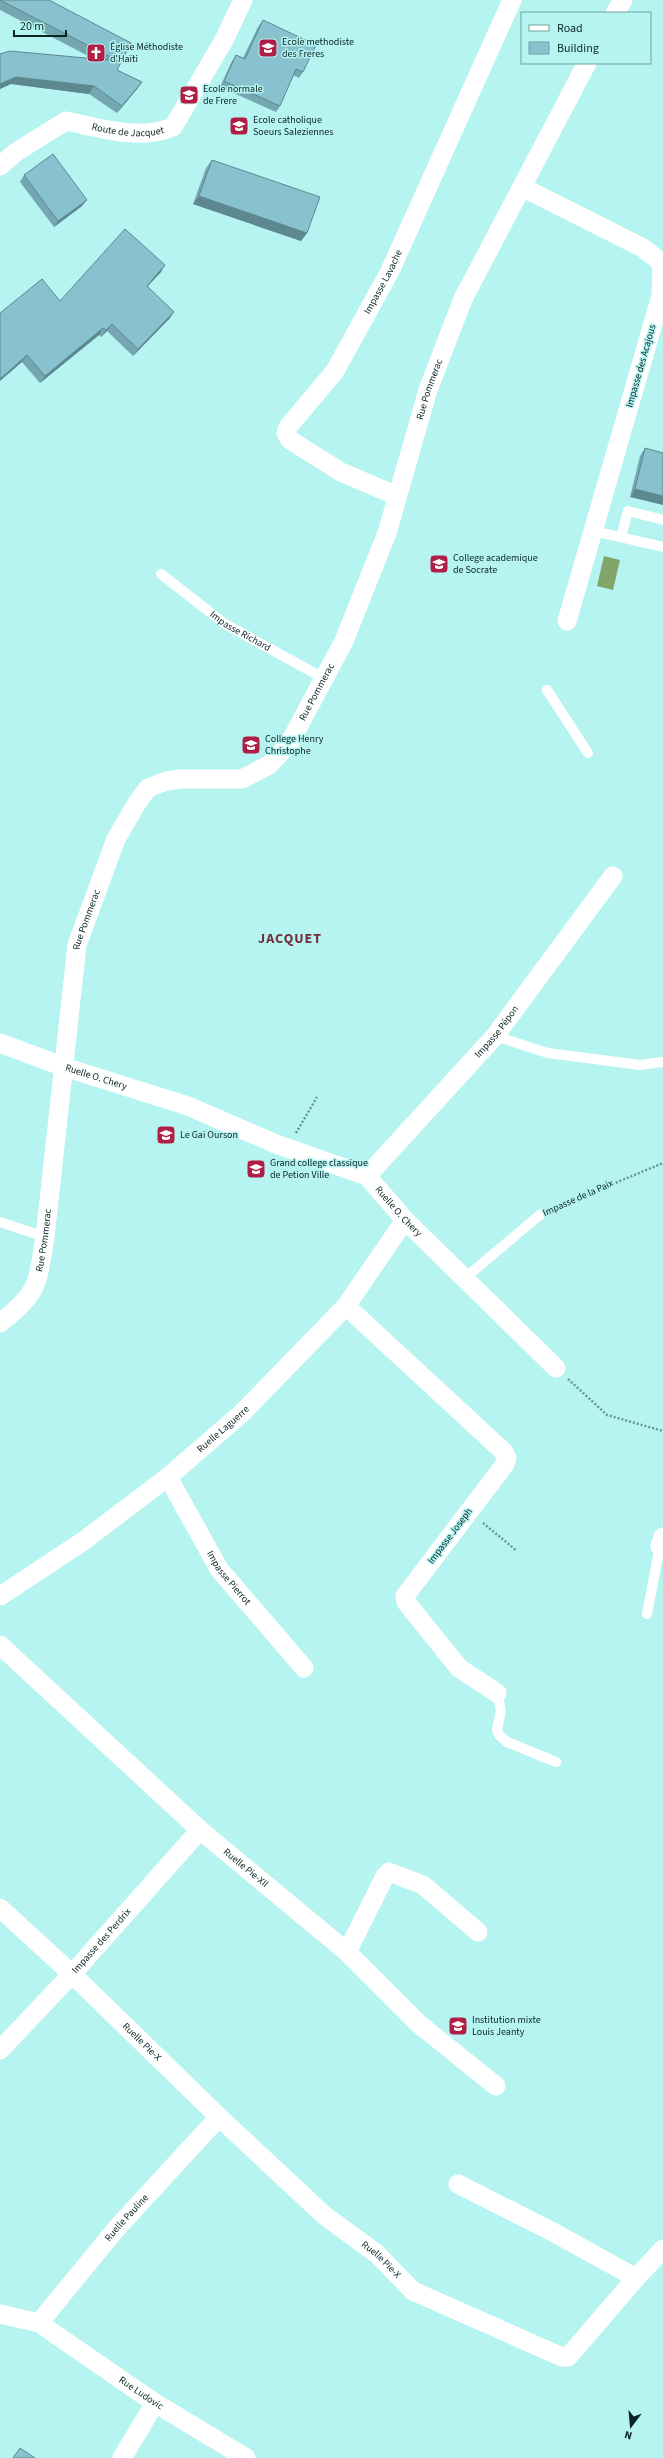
<svg xmlns="http://www.w3.org/2000/svg" width="663" height="2458" font-family="'Source Sans 3',sans-serif">
<style>
.water{fill:#84a56a}
.lines{fill:none;stroke-linecap:round;stroke-linejoin:round}
.path{stroke:#699694;stroke-width:2.5;stroke-dasharray:2 2;stroke-linecap:butt}
.lane{stroke:#fff;stroke-width:10}
.street{stroke:#fff;stroke-width:19}
.wall{fill:#74a7b1}
.shaded-wall{fill:#5e8890}
.building{fill:#87c2ce;stroke:#5e8890}
.labels{text-anchor:middle;dominant-baseline:central;stroke-width:3;stroke-linejoin:round;paint-order:stroke}
.poi-label{font-size:10px;fill:#0a2423;stroke:#b6f4f1;text-anchor:start}
.street-label{font-size:10px;fill:#0a2423;stroke:#b6f4f1}
.district-label{font-size:14px;font-weight:bold;letter-spacing:1px;fill:#742d39;stroke:#b6f4f1}
</style>
<rect width="100%" height="100%" fill="#b6f4f1"/>
<path class="water" d="M604,556L620,560L613,590L597,586Z"/>
<g class="lines">
<path class="path" d="M296,1133L317,1097
M553,1209L663,1163
M568,1379L607,1415L663,1431
M483,1523L517,1551"/>
<g class="lane">
<path d="M593,531L663,547"/>
<path d="M621,537L628,511L663,520"/>
<path id="s1" d="M161,574L225,624L325,679"/>
<path d="M547,690L588,753"/>
<path d="M495,1036L548,1053L640,1065L663,1062"/>
<path d="M0,1222L45,1237"/>
<path d="M465,1278L541,1214"/>
<path d="M647,1614L660,1546"/>
<path d="M497,1693L501,1711L497,1729L499,1735L507,1742L556,1762"/>
</g>
<g class="street">
<path d="M615,13L623,0"/>
<path id="s2" d="M0,166L16,152L66,121C101,128 139,141 173,127L224,40L243,0"/>
<path d="M522,187L643,248L662,263L661,296L567,621"/>
<path id="s3" d="M397,496L341,472L290,440L286,433L288,427L335,371L390,271L512,0"/>
<path id="s4" d="M0,1043L64,1067L188,1106L276,1144L367,1176L405,1220L556,1368"/>
<path id="s5" d="M367,1176L495,1036L613,876"/>
<path d="M346,1306L504,1452L507,1458L505,1464L405,1596L406,1602L459,1668L497,1693"/>
<path id="s6" d="M0,1323C40,1292 37,1284 45,1237L77,945L116,839L137,803L148,788L166,781L181,779H242L269,765L289,744L344,641L387,533L428,390L463,299L587,63"/>
<path id="s7" d="M168,1477L219,1569L304,1668"/>
<path d="M660,1546L663,1537"/>
<path id="s8" d="M0,1596L82,1542L168,1477L242,1413L346,1306L405,1220"/>
<path id="s9" d="M0,1645L200,1830L347,1952L419,2024L496,2086"/>
<path id="s10" d="M0,1908L72,1974L219,2117L324,2215L377,2254L413,2291L562,2357H568L636,2278L553,2232L458,2184"/>
<path d="M347,1952L385,1876L389,1872L423,1885L478,1932"/>
<path id="s11" d="M0,2050L72,1974L200,1830"/>
<path d="M636,2278L663,2249"/>
<path id="s12" d="M0,2314L39,2323L155,2403L246,2458"/>
<path id="s13" d="M39,2323L116,2229L219,2117"/>
<path d="M122,2458L155,2403"/>
</g>
</g>
<path class="wall" d="M0,0L131,43L117,70L142,82L137,89L117,113L89,94L11,84L0,89V54L94,59L0,10Z
M263,20L303,72L299,78L293,75L280,106L276,112L220,87L232,61L236,55L243,58L258,27Z
M212,160L307,233L301,241L193,204L206,168Z
M24,175L82,206L54,227L20,182Z
M161,272L148,286L170,318L133,356L107,331L101,337L99,335L40,383L22,362L60,301Z
M645,448L663,453L630,497L640,456Z"/>
<path class="shaded-wall" d="M16,77L94,86L89,94L11,84L0,89V84Z
M142,82L137,89L117,113L122,106Z
M199,196L307,233L301,241L193,204Z
M87,200L82,206L54,227L58,221Z
M165,265L161,272L142,292L147,286Z
M174,312L170,318L133,356L138,349Z
M112,324L107,331L101,337L106,330Z
M103,328L99,335L40,383L45,376Z
M27,355L22,362L0,381V379Z
M635,489L663,496V505L630,497Z"/>
<path class="building" d="M0,0H49L131,43L117,70L142,82L122,106L94,86L16,77L0,84V54L10,51L118,61Z
M263,20L316,45L303,72L296,69L280,106L224,81L236,55L245,59Z
M53,154L87,200L58,221L24,175Z
M212,160L320,197L307,233L199,196Z
M125,229L165,265L147,286L174,312L138,349L112,324L106,330L103,328L45,376L27,355L0,379V313L42,279L60,301Z
M645,448L663,453V496L635,489Z
M20,2448L35,2458H13Z"/>
<defs>
<g id="school-square" transform="scale(1)"><rect x="-9" y="-9" width="18" height="18" rx="4" fill="#b01e46" stroke="#b6f4f1"/><path d="M0-5L7-2L0 1L-7-2ZM-4 1L0 2.5L4 1V4Q0 6-4 4Z" fill="#fff"/></g>
<g id="church-square" transform="scale(1)"><rect x="-9" y="-9" width="18" height="18" rx="4" fill="#b01e46" stroke="#b6f4f1"/><path d="M-1.2-6h2.4v3.5h3.3v2.4h-3.3V6h-2.4V-.1h-3.3v-2.4h3.3Z" fill="#fff"/></g>
<g id="university-square" transform="scale(1)"><rect x="-9" y="-9" width="18" height="18" rx="4" fill="#b01e46" stroke="#b6f4f1"/><path d="M0-5L7-2L0 1L-7-2ZM-4 1L0 2.5L4 1V4Q0 6-4 4Z" fill="#fff"/></g>
</defs>
<g fill-rule="evenodd">
<use href="#school-square" x="268" y="48"/>
<use href="#church-square" x="96" y="53"/>
<use href="#university-square" x="189" y="95"/>
<use href="#school-square" x="239" y="126"/>
<use href="#school-square" x="439" y="564"/>
<use href="#school-square" x="251" y="745"/>
<use href="#school-square" x="166" y="1135"/>
<use href="#school-square" x="256" y="1169"/>
<use href="#school-square" x="458" y="2026"/>
</g>
<g class="labels">
<g class="poi-label">
<text x="282" y="42">Ecole methodiste<tspan x="282" dy="12">des Freres</tspan></text>
<text x="110" y="47">Église Méthodiste<tspan x="110" dy="12">d'Haïti</tspan></text>
<text x="203" y="89">Ecole normale<tspan x="203" dy="12">de Frere</tspan></text>
<text x="253" y="120">Ecole catholique<tspan x="253" dy="12">Soeurs Saleziennes</tspan></text>
<text x="453" y="558">College academique<tspan x="453" dy="12">de Socrate</tspan></text>
<text x="265" y="739">College Henry<tspan x="265" dy="12">Christophe</tspan></text>
<text x="180" y="1135">Le Gai Ourson</text>
<text x="270" y="1163">Grand college classique<tspan x="270" dy="12">de Petion Ville</tspan></text>
<text x="472" y="2020">Institution mixte<tspan x="472" dy="12">Louis Jeanty</tspan></text>
</g>
<g class="street-label">
<text stroke="none"><textPath href="#s2" startOffset="143">Route de Jacquet</textPath></text>
<text stroke="none"><textPath href="#s3" startOffset="310">Impasse Lavache</textPath></text>
<text transform="translate(641 366) rotate(-74)">Impasse des Acajous</text>
<text stroke="none"><textPath href="#s6" startOffset="1106">Rue Pommerac</textPath></text>
<text stroke="none"><textPath href="#s1" startOffset="98">Impasse Richard</textPath></text>
<text stroke="none"><textPath href="#s6" startOffset="782">Rue Pommerac</textPath></text>
<text stroke="none"><textPath href="#s6" startOffset="422">Rue Pommerac</textPath></text>
<text stroke="none"><textPath href="#s5" startOffset="194">Impasse Pépon</textPath></text>
<text stroke="none"><textPath href="#s4" startOffset="102">Ruelle O. Chery</textPath></text>
<text transform="translate(578 1198) rotate(-24)">Impasse de la Paix</text>
<text stroke="none"><textPath href="#s4" startOffset="438">Ruelle O. Chery</textPath></text>
<text stroke="none"><textPath href="#s6" startOffset="98">Rue Pommerac</textPath></text>
<text stroke="none"><textPath href="#s8" startOffset="279">Ruelle Laguerre</textPath></text>
<text transform="translate(450 1536) rotate(-53)">Impasse Joseph</text>
<text stroke="none"><textPath href="#s7" startOffset="118">Impasse Pierrot</textPath></text>
<text stroke="none"><textPath href="#s9" startOffset="332">Ruelle Pie-XII</textPath></text>
<text stroke="none"><textPath href="#s11" startOffset="149">Impasse des Perdrix</textPath></text>
<text stroke="none"><textPath href="#s10" startOffset="195">Ruelle Pie-X</textPath></text>
<text stroke="none"><textPath href="#s13" startOffset="137">Ruelle Pauline</textPath></text>
<text stroke="none"><textPath href="#s10" startOffset="519">Ruelle Pie-X</textPath></text>
<text stroke="none"><textPath href="#s12" startOffset="164">Rue Ludovic</textPath></text>
</g>
<g class="district-label">
<text x="290" y="939">JACQUET</text>
</g>
</g>
<rect x="521" y="12" width="130" height="52" fill="#b6f4f1" stroke="#71a19f"/>
<rect x="529" y="25" width="20" height="6" fill="#ffffff" stroke="#71a19f"/>
<text x="557" y="32" font-size="12" fill="#0a2423">Road</text>
<rect x="529" y="42" width="20" height="12" fill="#87c2ce" stroke="#71a19f"/>
<text x="557" y="52" font-size="12" fill="#0a2423">Building</text>
<g transform="translate(631 2426) rotate(196)" stroke="#b6f4f1" stroke-width="3" paint-order="stroke">
<path d="M0-3L7 15L0 10L-7 15Z" fill="#0a2423"/>
<text y="-6" font-size="11" font-weight="bold" text-anchor="middle" fill="#0a2423">N</text>
</g>
<path d="M14 30v6h52v-6" fill="none" stroke="#0a2423" stroke-width="2"/>
<text x="20" y="30" font-size="12" fill="#0a2423" stroke="#b6f4f1" stroke-width="3" paint-order="stroke">20 m</text>
</svg>
